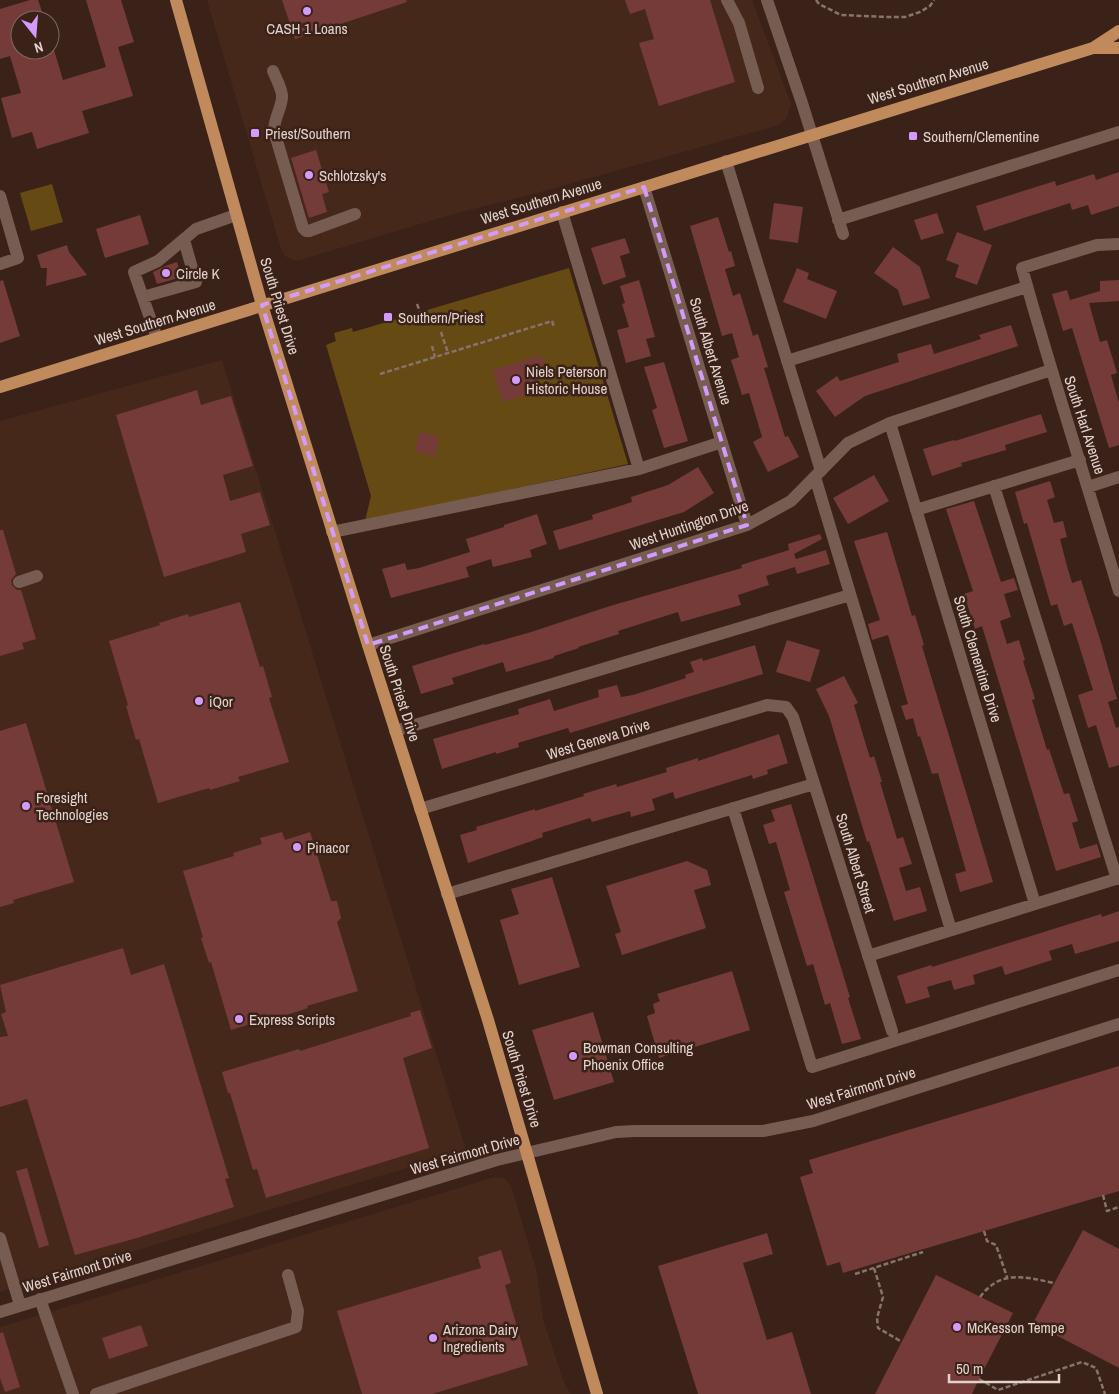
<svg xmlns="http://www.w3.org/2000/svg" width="1119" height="1394" font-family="'Archivo Narrow',sans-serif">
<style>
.built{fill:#46281b}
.green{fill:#664a13}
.building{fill:#753b38}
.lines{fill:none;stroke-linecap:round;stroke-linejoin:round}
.path{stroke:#87736b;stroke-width:2.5;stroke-dasharray:5 2.5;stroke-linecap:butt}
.minor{stroke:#775c51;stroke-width:12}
.major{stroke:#c18a5c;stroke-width:12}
.marked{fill:none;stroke:#d39cfc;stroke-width:4;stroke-dasharray:10 6;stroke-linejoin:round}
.poi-dot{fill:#d39cfc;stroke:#3a2219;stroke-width:2}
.labels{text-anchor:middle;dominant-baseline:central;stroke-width:5;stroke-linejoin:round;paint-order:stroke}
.poi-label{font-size:15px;fill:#e2d2cc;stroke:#3a2219;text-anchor:start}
.street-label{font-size:15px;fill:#e2d2cc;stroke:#3a2219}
</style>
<rect width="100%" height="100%" fill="#3a2219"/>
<path class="built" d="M207,0H752L791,104L786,119L776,126L544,191L450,215L300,260H293L285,256L281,249Z
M222,360L466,1150L0,1292V421Z
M495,1177L504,1178L511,1186L536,1269L544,1323L564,1383L571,1394H0V1327Z"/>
<path class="green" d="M52,184L63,222L31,231L20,193Z
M569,268L628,464L365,521L371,496L326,345L336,341L334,333L352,328L353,332Z"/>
<path class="building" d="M30,0H38L45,20H20V50H54L63,80L106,67L86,0H121L134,42L118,47L133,96L82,111L89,133L37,149L32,132L12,138L1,98L21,93L10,56L0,59V9Z
M282,0H406L407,2L295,39Z
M625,0H710L735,82L659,106L639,43L654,39L645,9L630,14Z
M316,150L329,192L322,194L327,212L309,218L291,158Z
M1119,172V206L1091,215L1088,205L1072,210L1070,203L984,231L976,206L1055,181L1056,186L1094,174L1096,180Z
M774,203L803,207L798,243L769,239Z
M937,213L944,233L921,240L914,220Z
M140,215L149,244L105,258L96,229Z
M718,217L729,252L731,251L735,266L725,269L733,296L740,293L753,336L758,334L768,367L764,368L785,437L788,436L799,457L768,472L753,442L762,437L749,393L742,395L731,360L739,357L732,333L722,336L690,226Z
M957,232L992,245L977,285L955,277L959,265L946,260Z
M625,238L630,253L620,256L626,277L603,285L591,248Z
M67,245L69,252L87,275L46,286L47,268H41L37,255Z
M893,247L920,267L930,298L903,306L898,290L874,273Z
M177,262L182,277L157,284L153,272L165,266Z
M797,268L809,273L807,279L837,291L826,319L783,302Z
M3,280L20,336L0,343V281Z
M639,280L655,337L646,339L651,356L626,363L617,330L629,327L622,304L625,303L620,286Z
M1119,280V301L1089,303L1100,342L1107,340L1117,373L1111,375L1119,403V445L1109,448L1072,328L1063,331L1052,294L1067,290L1070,300L1100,291V281Z
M1011,325L1018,346L865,396L835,417L816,391L837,376L840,381L899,362L897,354L931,344L934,354L981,339L979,335Z
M541,355L547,377L527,383L530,394L503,402L493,370Z
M664,362L688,441L664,448L652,410L657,408L644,367Z
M197,390L201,405L231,396L253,466L223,475L230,501L260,492L270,525L241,534L246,552L164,577L116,415Z
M1041,414L1047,432L1005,445L1006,450L961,463L962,466L932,476L923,449L954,440L955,441Z
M419,432L439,437L435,456L415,451Z
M698,467L714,493L684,512L559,550L553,531L593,519L592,515L632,502L631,497L668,485Z
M874,475L889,501L848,524L833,498Z
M1050,481L1055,497L1047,500L1054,523L1063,521L1067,537L1060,539L1067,566L1072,583L1081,580L1099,636L1117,699L1108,702L1116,728L1119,727V765L1109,768L1096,725L1088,728L1078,695L1093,690L1078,642L1072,623L1064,626L1057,604L1051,606L1027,523L1024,524L1015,492Z
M974,501L1001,582L1014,578L1018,590L1004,594L1011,617L1000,621L1007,644L1019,640L1025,660L1023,661L1035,699L1032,700L1047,750L1049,749L1064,794L1069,793L1078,821L1072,823L1080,849L1097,844L1101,857L1056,871L982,626L975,629L964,594L973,591L946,509Z
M537,514L547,544L530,550L532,557L493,567L491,559L466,567L469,577L391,598L382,569L405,563L407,570L419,568L470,552L466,539L504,527V525Z
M0,530H3L16,574L11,580L12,585L17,590H21L36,639L22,643L24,649L0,656Z
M887,532L912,616L915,615L924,645L922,646L993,882L960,892L955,874L966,871L938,773L932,774L920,736L918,737L913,718L906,720L901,706L908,704L888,635L872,640L868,624L880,620L854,541Z
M820,534L822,539L794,554L796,559L826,550L830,564L797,574L795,567L766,576L769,585L738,595L741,605L681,622L678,612L618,631L619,634L578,647L579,648L554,656V658L506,672L503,662L452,678L454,684L421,694L412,666L484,644L485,645L528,633L610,606L742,568L741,565L789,550L788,544Z
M240,602L260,667L263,666L272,697L269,698L289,762L238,777L240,781L210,790L209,788L158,803L139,739L136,740L126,706L128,705L109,641L160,625L159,623L188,614L189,617Z
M787,640L820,650L810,682L776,672Z
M755,645L763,674L570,733L568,728L518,743L519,747L496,754V752L442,769L433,739L519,714L518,709L550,699L554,711L599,697L598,690L617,685L621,697L633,695L686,678L685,675L694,672L690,662L702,658L703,661Z
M844,676L858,703L854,705L870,758L874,756L882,782H880L897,839L903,837L912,864L899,868L906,891L920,887L927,911L894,921L869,841L867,842L829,716L816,689Z
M26,723L74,882L13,900L14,903L0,907V731Z
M779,734L788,763L767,770L768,774L753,779L752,775L675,799L673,792L652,799L655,810L631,817L630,811L592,822L590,818L542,833L543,837L468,863L460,835L477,830L476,827L535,809V811L584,796L583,794L616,784L617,787L667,772L666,768L698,758V761Z
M791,804L850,997L848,998L861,1039L842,1044L830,1003L825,1005L813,964L807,966L784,892L790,890L776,842L769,844L763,825L775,821L771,810Z
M282,832L285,840L310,832L331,901H337L341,918L337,922L358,991L307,1006L308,1008L283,1016V1014L231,1030L211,962L209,963L201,938L203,937L183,871L234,856L233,853L262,844L260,838Z
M687,861L707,870L711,885L694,890L706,928L622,955L615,934L621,932L606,886Z
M552,877L580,967L519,985L500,920L519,914L511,889Z
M1119,911V941L1075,954L1072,944L1049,951L1052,960L1005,975L1002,966L973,975L975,984L954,990L951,980L927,987L930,997L906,1004L897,976L931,965L932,967L1101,914L1102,917Z
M123,948L131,975L164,964L229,1178L225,1179L234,1207L137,1238L75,1255L27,1099L0,1107V1037L8,1036L1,1014L6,1012L0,985Z
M732,971L750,1030L659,1058L647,1016L655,1013L653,1004L660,1001L657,994Z
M420,1010L432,1048L403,1058L429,1148L266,1198L257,1169L253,1170L230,1093H228L222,1072L299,1049L300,1051L411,1016L410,1013Z
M593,1012L614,1082L554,1100L532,1030Z
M1119,1066V1191L843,1273L840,1262L827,1266L800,1177L813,1173L809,1160Z
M27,1168L49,1245L39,1248L16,1171Z
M1083,1230L1119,1249V1368L1033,1323Z
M767,1233L773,1254L743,1263L767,1340L792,1332L811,1394H698L658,1266Z
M501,1250L511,1283L505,1285L528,1365L432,1394H362L337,1311L481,1268L478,1257Z
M936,1275L1013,1313L979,1379L972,1394H875Z
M141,1325L148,1346L109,1359L102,1338Z
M3,1332L20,1387L5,1392L0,1378V1333Z"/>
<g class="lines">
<path class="path" d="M816,0L819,4L841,15L887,17H905L920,12L930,6L934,0
M417,304L425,325
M441,332L448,353
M432,346L435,357
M380,374L552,321L554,327
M1103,1195L1107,1211L1119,1207
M984,1231L987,1241L996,1245L1007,1277
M874,1268L883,1297L877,1318L878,1328L902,1342
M855,1274L923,1252
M980,1297C1001,1269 1025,1277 1054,1283
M979,1379L998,1390L1082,1362L1096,1368L1105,1394"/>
<path class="minor" d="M727,0L739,23L758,88
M767,0L802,103L843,234
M273,71C276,78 281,87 282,95C283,106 274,117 274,131L303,228L306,231H309L355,214
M726,161L821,471
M644,187L747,525
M0,196L18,258L0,264
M562,212L639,469
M838,220L1119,132
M1119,244L1097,245L1022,268C1052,376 1087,483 1119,591
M143,297L196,282L184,240
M157,338L134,272L158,261L196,229L236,215
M787,361L1027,287
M890,423L1035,904
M815,477L951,930
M994,486L1117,879
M1088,487L1119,477
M916,510L1080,460
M332,532L639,469L722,442
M19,582L37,576
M368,645L747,525L791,501L848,443L890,423L1051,370
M395,731L850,595
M733,808L812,1067L1119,970
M420,809L767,705L786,707L793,717L892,1031
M447,894L814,784
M868,956L1119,878
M0,1238L20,1305
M40,1299L73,1394
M0,1312L497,1160L616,1132L634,1131H763L813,1121L1119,1024
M96,1394L296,1327L298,1311L288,1275"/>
<path class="major" d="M176,0L262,305L368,645L488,1020L597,1394
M1093,48H1119
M0,387L1093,48L1119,31"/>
</g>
<path class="marked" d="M644,187L747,525L368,645L262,305Z"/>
<g class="poi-dot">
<circle cx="307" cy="11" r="5"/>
<rect x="250" y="128" width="10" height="10" rx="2.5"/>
<rect x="908" y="131" width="10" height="10" rx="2.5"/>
<circle cx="309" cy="175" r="5"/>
<circle cx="166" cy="273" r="5"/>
<rect x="383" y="312" width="10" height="10" rx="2.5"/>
<circle cx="516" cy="380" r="5"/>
<circle cx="199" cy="701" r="5"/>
<circle cx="26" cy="806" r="5"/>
<circle cx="297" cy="847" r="5"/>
<circle cx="239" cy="1019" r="5"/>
<circle cx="573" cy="1056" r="5"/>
<circle cx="957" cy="1327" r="5"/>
<circle cx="433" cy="1338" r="5"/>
</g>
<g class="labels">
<g class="poi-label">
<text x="307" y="28" text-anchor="middle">CASH 1 Loans</text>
<text x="265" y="133">Priest/Southern</text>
<text x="923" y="136">Southern/Clementine</text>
<text x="319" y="175">Schlotzsky's</text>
<text x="176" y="273">Circle K</text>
<text x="398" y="317">Southern/Priest</text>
<text x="526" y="371">Niels Peterson<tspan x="526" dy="17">Historic House</tspan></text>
<text x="209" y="701">iQor</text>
<text x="36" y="797">Foresight<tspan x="36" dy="17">Technologies</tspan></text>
<text x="307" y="847">Pinacor</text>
<text x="249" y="1019">Express Scripts</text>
<text x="583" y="1047">Bowman Consulting<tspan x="583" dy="17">Phoenix Office</tspan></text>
<text x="967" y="1327">McKesson Tempe</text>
<text x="443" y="1329">Arizona Dairy<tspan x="443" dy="17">Ingredients</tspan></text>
</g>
<g class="street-label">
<text transform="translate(928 81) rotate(-17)">West Southern Avenue</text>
<text transform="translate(541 201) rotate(-17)">West Southern Avenue</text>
<text transform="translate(280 306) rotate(73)">South Priest Drive</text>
<text transform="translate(155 322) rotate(-17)">West Southern Avenue</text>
<text transform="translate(711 351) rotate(73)">South Albert Avenue</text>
<text transform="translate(1085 425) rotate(72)">South Harl Avenue</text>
<text transform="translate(689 525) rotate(-19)">West Huntington Drive</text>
<text transform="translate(978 659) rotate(73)">South Clementine Drive</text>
<text transform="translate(400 693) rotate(72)">South Priest Drive</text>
<text transform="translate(598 739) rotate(-17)">West Geneva Drive</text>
<text transform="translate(856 863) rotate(73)">South Albert Street</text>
<text transform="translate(522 1079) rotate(73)">South Priest Drive</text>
<text transform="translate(861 1088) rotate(-17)">West Fairmont Drive</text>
<text transform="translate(465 1154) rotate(-16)">West Fairmont Drive</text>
<text transform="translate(77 1271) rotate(-17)">West Fairmont Drive</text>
</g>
</g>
<g transform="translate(35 35) rotate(163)"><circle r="24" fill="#3a2219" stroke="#7d6861"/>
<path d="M0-4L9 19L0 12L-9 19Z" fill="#d39cfc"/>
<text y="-8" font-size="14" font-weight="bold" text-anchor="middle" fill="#e2d2cc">N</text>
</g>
<path d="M949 1374v8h110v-8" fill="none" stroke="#e2d2cc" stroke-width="2.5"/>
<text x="956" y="1374" font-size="15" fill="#e2d2cc" stroke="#3a2219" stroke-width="4" paint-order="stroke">50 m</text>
</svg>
